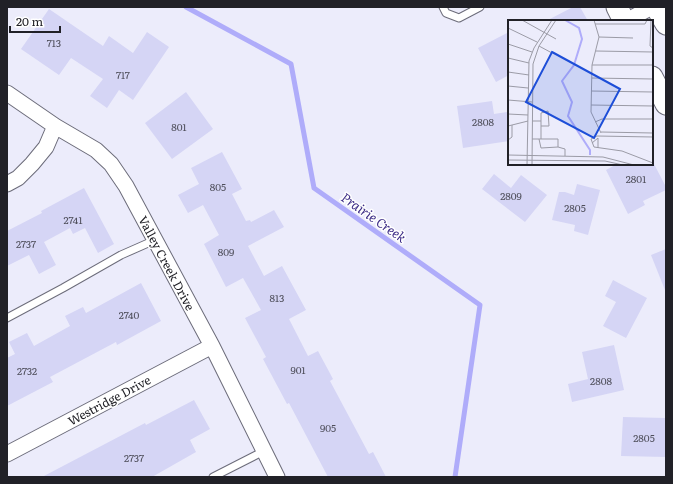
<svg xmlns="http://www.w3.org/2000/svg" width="673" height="484" font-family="Literata,serif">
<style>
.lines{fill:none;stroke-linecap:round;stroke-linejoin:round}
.stream{stroke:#afacfa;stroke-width:5}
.building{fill:#d5d5f5}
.service-casing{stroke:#6c6c7a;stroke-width:9}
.minor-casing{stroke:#6c6c7a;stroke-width:17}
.secondary-casing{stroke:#6c6c7a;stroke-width:23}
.service{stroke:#fff;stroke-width:7}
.minor{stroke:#fff;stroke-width:15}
.secondary{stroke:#fff;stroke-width:21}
.labels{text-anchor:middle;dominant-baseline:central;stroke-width:3;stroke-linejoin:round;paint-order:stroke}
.number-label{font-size:10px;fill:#4e4e5a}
.street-label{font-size:12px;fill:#212127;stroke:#fff}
.water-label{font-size:13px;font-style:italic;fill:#3e2e87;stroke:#fff}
.inset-river{fill:none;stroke:#afacfa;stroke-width:2}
.inset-road{fill:none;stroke:#9b9ba6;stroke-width:1}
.view{fill:#1d4ed8;fill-opacity:0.15;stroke:#1d4ed8;stroke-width:2}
.inset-edge{fill:none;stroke:#212127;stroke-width:2}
</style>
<rect width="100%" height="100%" fill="#ececfb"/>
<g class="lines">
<path class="stream" d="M186,7L291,64L314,188L480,305L455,477"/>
</g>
<path class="building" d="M573,7H580L588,21H546Z
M49,9L103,46L109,36L133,53L147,32L169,47L133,100L119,90L107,108L90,96L103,79L71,58L59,75L21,49Z
M509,32V75L496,82L478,48Z
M186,92L213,129L172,159L145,123Z
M492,101L494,114L507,112L509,129V141L463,148L457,106Z
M222,152L242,189L232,194L246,221L250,220L251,222L274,210L284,227L248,246L264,276L282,266L306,310L289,319L308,356L318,351L333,379L330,381L369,454L373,452L386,477H328L289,403L287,404L263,359L266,357L245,318L261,310L243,278L226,287L204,244L219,235L203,205L188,213L178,195L199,184L191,168Z
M617,164H654L666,187V190L643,201L645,205L628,214L606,170Z
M494,174L511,188L521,175L547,195L525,222L482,189Z
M577,184L600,190L588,235L574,231L575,225L552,220L559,192H565L574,195Z
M84,188L114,244L98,253L85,228L73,234L70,228L44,242L56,265L39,274L29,255L7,266V231L42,213L41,211Z
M666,249V290H665L651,255Z
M613,280L647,298L626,338L603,326L616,302L605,296Z
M141,283L161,321L117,345L116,342L50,377L53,382L7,406V358L15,354L9,342L27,333L34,346L70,326L65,316L83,307L86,313Z
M614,345L624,390L572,402L568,384L588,379L582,352Z
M194,400L210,429L190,440L196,452L152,477H42L145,423L146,425Z
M623,417L666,418V457L621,456Z"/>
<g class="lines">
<g class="service-casing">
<path id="service" d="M443,7L446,13L459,18L480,7
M7,318L63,288L121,255L155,240
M213,477L264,451"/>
</g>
<g class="minor-casing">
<path id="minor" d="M626,21L652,7
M7,93L55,126L96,150L111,164L126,186L212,346L277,477
M7,184L18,178L32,164L46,147L55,126
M7,454L212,346"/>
</g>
<g class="secondary-casing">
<path id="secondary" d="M617,7L624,21
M656,7L666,24
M652,77L666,104"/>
</g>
<use href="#service" class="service"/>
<use href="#minor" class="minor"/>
<use href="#secondary" class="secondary"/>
</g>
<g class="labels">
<g class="number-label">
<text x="54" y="42">713</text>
<text x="123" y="74">717</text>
<text x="483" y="121">2808</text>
<text x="179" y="126">801</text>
<text x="636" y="178">2801</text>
<text x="218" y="186">805</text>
<text x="511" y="195">2809</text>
<text x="575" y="207">2805</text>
<text x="73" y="219">2741</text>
<text x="26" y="243">2737</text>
<text x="226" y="251">809</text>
<text x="277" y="297">813</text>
<text x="129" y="314">2740</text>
<text x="298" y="369">901</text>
<text x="27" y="370">2732</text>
<text x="601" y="380">2808</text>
<text x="328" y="427">905</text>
<text x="644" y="437">2805</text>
<text x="134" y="457">2737</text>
</g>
<g class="street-label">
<text transform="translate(167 263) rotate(62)">Valley Creek Drive</text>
<text transform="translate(109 400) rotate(-28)">Westridge Drive</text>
</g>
<g class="water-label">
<text transform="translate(374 217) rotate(35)">Prairie Creek</text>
</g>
</g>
<g transform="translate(508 20)">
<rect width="145" height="145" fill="#ececfb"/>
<path class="inset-river" d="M57,0L71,8L74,19L66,45L54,61L64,82L60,96L82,130V135"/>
<path class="inset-road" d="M14,0L48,19M86,0L91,17L84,45L83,92L93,113M143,0L142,26L145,28M87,4H137L139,0M0,8L29,22M91,17L125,18M0,24L24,32M31,26L44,33M88,31L145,32M0,38L21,43M84,45H145M0,52L21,55M84,58L145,59M0,66L20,68M83,71L145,72M0,80L24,82M83,85L145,86M0,94L20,95M33,101V93L40,91L41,106H33M87,102L94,99H145M0,106L20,101M93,112L145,113M145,117L89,116L83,119L86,127L114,131L145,143M24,119H33V101H24M31,119L33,128L50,127M33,119H50V127L57,129V136M0,120L4,117V105M84,123L90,118V128M0,135L95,137L126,145M0,140L97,141L115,145M19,145L21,41L26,28L44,0M24,145L25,44L31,26L48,0"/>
<path class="view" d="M44,32L112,69L86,118L18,82Z"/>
<rect width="145" height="145" class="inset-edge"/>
</g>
<rect width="673" height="484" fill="none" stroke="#212127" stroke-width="16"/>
<path d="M10 26v6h50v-6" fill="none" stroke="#212127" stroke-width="2"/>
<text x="16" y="26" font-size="12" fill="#212127" stroke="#ffffff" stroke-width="3" paint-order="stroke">20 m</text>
</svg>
